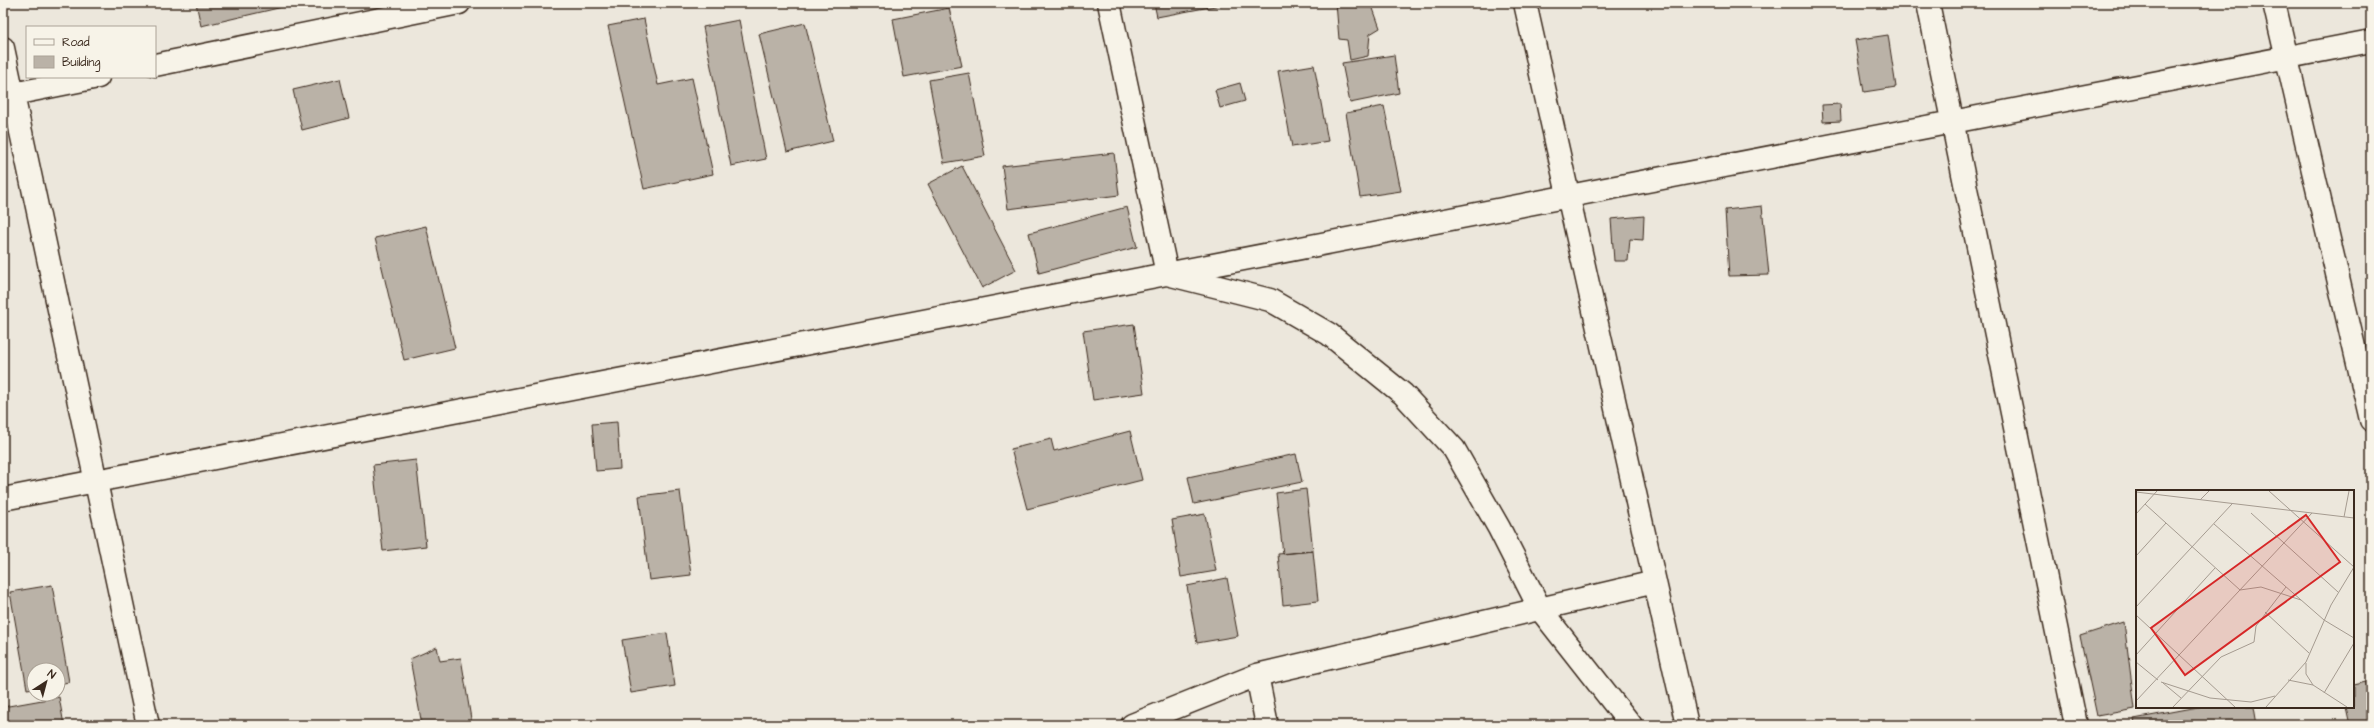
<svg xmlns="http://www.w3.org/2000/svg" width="2374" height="728" font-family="'Architects Daughter',sans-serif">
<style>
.building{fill:#bab2a7;stroke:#3b2a1e}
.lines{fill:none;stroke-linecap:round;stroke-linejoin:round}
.minor-casing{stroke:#3b2a1e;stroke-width:25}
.minor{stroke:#f7f3e8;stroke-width:22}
.inset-road{fill:none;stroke:#a59b90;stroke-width:1}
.view{fill:#d62828;fill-opacity:0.15;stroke:#d62828;stroke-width:2}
.inset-edge{fill:none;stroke:#3b2a1e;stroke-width:2}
</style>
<rect width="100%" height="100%" fill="#ece7dc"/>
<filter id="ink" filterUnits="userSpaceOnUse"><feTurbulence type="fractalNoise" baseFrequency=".025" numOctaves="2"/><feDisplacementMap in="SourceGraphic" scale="8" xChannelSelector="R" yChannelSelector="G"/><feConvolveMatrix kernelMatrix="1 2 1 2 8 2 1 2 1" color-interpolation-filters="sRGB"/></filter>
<g filter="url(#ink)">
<path class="building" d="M196,3H286L287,6L201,26Z
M1154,3H1231L1157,17Z
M1336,3H1371L1380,28L1370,34L1368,56L1350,60L1347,40L1339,39Z
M949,8L962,66L904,77L893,19Z
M644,19L658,85L692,78L713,174L644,189L608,26Z
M739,20L766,159L731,166L703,27Z
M805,23L833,141L787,152L759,34Z
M1888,35L1896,87L1864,92L1855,40Z
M1394,55L1399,93L1350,103L1342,63Z
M1314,65L1328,141L1292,147L1278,71Z
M969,73L985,156L944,163L929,80Z
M340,79L349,118L302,130L293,90Z
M1240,83L1245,101L1220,108L1215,90Z
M1840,104L1841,121L1823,122L1822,105Z
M1384,106L1401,191L1360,197L1346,113Z
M1114,153L1119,195L1008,209L1002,166Z
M962,166L1016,270L982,288L928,184Z
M1762,206L1769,275L1729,276L1725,210Z
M1127,207L1137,247L1039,273L1029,233Z
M1644,216L1643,240L1630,239L1628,261H1614L1611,219Z
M426,226L455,348L404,360L375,238Z
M1134,324L1144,393L1093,400L1083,331Z
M617,422L620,469L596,471L592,424Z
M1130,431L1142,480L1027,509L1011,449L1051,439L1054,451Z
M1296,454L1302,482L1194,504L1188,477Z
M416,460L426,546L383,551L373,465Z
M1306,489L1313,551L1283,554L1276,493Z
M680,491L691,575L649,580L639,496Z
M1205,514L1216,571L1181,577L1172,520Z
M1313,551L1318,601L1283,605L1278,554Z
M1227,578L1238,636L1197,643L1187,586Z
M52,585L69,682L58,684V670H34V688L27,689L10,592Z
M2124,622L2135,709L2097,716L2080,636Z
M667,633L675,686L631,693L622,640Z
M437,647L440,661L461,658L472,725H422L410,659Z
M2366,682L2371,705V725H2350L2346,707H2353V685Z
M59,697L64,725H6L3,707Z
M2198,707H2254L2257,725H2135L2134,719Z"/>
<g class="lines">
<g class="minor-casing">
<path id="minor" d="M1109,3L1167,274L1270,300L1329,334L1403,394L1454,449L1499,528L1540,609L1631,725
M1525,3L1687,725
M1928,3L2076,725
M2274,3L2371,420
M3,48L148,725
M155,65L459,3
M3,96L98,77
M3,499L2371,41
M1257,675L1267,725
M1132,725L1257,675L1655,582"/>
</g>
<use href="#minor" class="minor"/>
</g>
</g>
<g transform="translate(2136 490)">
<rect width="218" height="218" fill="#ece7dc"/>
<path class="inset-road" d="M133,1L218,77M0,2L218,28M64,10L73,1M9,14L104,100L125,97L165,110M115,23L202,102M0,24L21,1M208,27L213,1M78,34L188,130L218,148M0,66L30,33M0,117L96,14M129,122L173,163M0,125L99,217M0,165L79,78M0,172L22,190M170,173V184L177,195M152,190L177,195L211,217M25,192L74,208L115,212L139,206M27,193L45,208M188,203L218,153M0,211L176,23M37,217L85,167L118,152L120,136L150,97M130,217L170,172L195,115L218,77"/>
<path class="view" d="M170,25L204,72L49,185L15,138Z"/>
<rect width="218" height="218" class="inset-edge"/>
</g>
<rect width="2374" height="728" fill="none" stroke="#f7f3e8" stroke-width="16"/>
<rect x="8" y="8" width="2358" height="712" fill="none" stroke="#3b2a1e" stroke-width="1.5" filter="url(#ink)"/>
<rect x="26" y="26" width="130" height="52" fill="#f7f3e8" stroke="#aca397"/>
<rect x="34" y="39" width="20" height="6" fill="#f7f3e8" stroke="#aca397"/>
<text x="62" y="46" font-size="12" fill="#3b2a1e">Road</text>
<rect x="34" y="56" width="20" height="12" fill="#bab2a7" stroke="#aca397"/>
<text x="62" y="66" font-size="12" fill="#3b2a1e">Building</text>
<g transform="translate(46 682) rotate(36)"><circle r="19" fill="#f7f3e8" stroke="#aca397"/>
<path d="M0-3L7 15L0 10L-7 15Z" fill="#3b2a1e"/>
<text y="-6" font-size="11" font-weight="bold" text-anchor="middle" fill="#3b2a1e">N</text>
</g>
</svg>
